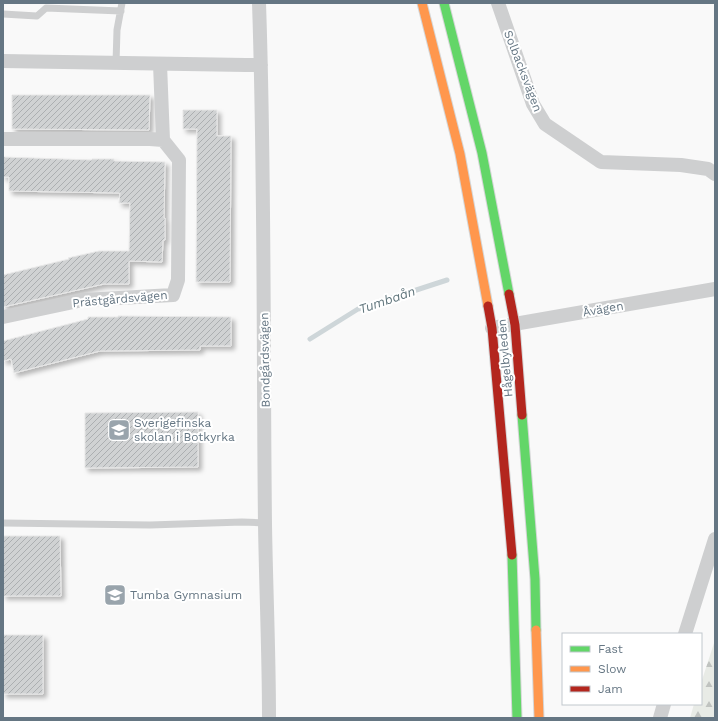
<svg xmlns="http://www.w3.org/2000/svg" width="718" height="721" font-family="'Work Sans',sans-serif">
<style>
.forest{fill:url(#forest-firs)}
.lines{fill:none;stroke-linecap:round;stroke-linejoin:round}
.stream{stroke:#ced6d9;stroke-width:5}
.building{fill:url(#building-hatch);stroke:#e8e8e8;filter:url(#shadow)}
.fast-casing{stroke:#d5d6d7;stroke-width:11}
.slow-casing{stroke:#d5d6d7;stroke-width:11}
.jam-casing{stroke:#d5d6d7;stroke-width:11}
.lane{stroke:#cecfd0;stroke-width:7}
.street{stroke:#cecfd0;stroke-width:14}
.fast{stroke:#63d668;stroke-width:9}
.slow{stroke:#ff974d;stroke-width:9}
.jam{stroke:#b3261e;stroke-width:9}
.labels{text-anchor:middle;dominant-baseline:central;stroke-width:4;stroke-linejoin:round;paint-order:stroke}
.street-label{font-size:12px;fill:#657683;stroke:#fff}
.poi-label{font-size:12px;fill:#657683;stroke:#fff;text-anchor:start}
.water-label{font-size:13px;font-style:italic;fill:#60757c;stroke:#fff}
</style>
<defs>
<pattern id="forest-firs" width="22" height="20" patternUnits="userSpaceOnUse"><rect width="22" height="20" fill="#e8ebe6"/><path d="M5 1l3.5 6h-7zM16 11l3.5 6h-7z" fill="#c0c3c0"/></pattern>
<pattern id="building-hatch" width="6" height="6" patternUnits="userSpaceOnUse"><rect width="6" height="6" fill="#d0d2d3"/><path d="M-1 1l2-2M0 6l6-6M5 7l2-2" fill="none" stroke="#acafb1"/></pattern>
<filter id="shadow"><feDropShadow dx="3.5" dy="3.5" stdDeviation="2" flood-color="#0004"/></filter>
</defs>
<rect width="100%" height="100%" fill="#f9f9f9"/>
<path class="forest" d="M715,640V718H690L694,704H701V683Z"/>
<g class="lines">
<path class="stream" d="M310,339L358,309L447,280"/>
</g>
<path class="building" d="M12,95H150L149,130L12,129Z
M183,110H217V136H231L230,282H196L197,129H183Z
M3,157L92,160V159H114V161L165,162L164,218H165V240H163L162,262L129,261V284H104L3,307V275L69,259L68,258L99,251H129L130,203H119L120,193L9,191V177H3Z
M118,316L231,317V346H200V350L100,351L14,373L11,359L3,361V341L88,319V317H118Z
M198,412V467L85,468V413Z
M3,536H60L61,596H3Z
M3,635H43V694H3Z"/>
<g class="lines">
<g class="fast-casing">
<path id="fast" d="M444,3L482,153L509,294
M522,415L535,579L536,630
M512,555L517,718"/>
</g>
<g class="slow-casing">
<path id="slow" d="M422,3L460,154L488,306
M536,630L539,718"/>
</g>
<g class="jam-casing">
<path id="jam" d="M509,294L515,325L522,415
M488,306L492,328L512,555"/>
</g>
<path class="lane" d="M3,14L37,16L46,8L121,11
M116,63L117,30L122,3
M3,523L150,525L242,522L265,523"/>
<path class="street" d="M259,3C265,177 263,350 265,524C266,589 269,653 269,718
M498,3L533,104L545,124L601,162L681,165L708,169L715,174
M3,61L246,65H261
M3,139H150L163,140
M3,317L83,300L173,295L178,280L179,160L163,140L160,64
M492,328L715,289
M685,634L715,539
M660,718L664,704"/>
<use href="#fast" class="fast"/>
<use href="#slow" class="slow"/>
<use href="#jam" class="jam"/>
</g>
<defs>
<g id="school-square" transform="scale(1.15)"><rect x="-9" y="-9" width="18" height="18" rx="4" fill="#99a4ac" stroke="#fff"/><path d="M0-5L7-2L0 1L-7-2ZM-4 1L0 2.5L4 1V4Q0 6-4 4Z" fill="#fff"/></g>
</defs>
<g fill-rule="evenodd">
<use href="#school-square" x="119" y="430"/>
<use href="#school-square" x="115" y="595"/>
</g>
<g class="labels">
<g class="street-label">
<text transform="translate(523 71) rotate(69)">Solbacksvägen</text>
<text transform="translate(120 299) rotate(-5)">Prästgårdsvägen</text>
<text transform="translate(603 309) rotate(-10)">Åvägen</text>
<text transform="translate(505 358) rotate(-95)">Hågelbyleden</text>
<text transform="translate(265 360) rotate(-91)">Bondgårdsvägen</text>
</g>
<g class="poi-label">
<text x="134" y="423">Sverigefinska<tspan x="134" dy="14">skolan i Botkyrka</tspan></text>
<text x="130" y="595">Tumba Gymnasium</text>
</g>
<g class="water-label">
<text transform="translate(387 300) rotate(-19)">Tumbaån</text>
</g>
</g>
<rect width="718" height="721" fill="none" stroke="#657683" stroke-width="8"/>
<rect x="562" y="633" width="140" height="72" fill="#ffffff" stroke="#c1c8cd"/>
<rect x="570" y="646" width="20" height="6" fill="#63d668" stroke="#c1c8cd"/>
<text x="598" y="653" font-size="12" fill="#657683">Fast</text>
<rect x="570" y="666" width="20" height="6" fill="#ff974d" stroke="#c1c8cd"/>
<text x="598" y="673" font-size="12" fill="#657683">Slow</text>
<rect x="570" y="686" width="20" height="6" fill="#b3261e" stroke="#c1c8cd"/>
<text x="598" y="693" font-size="12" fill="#657683">Jam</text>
</svg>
